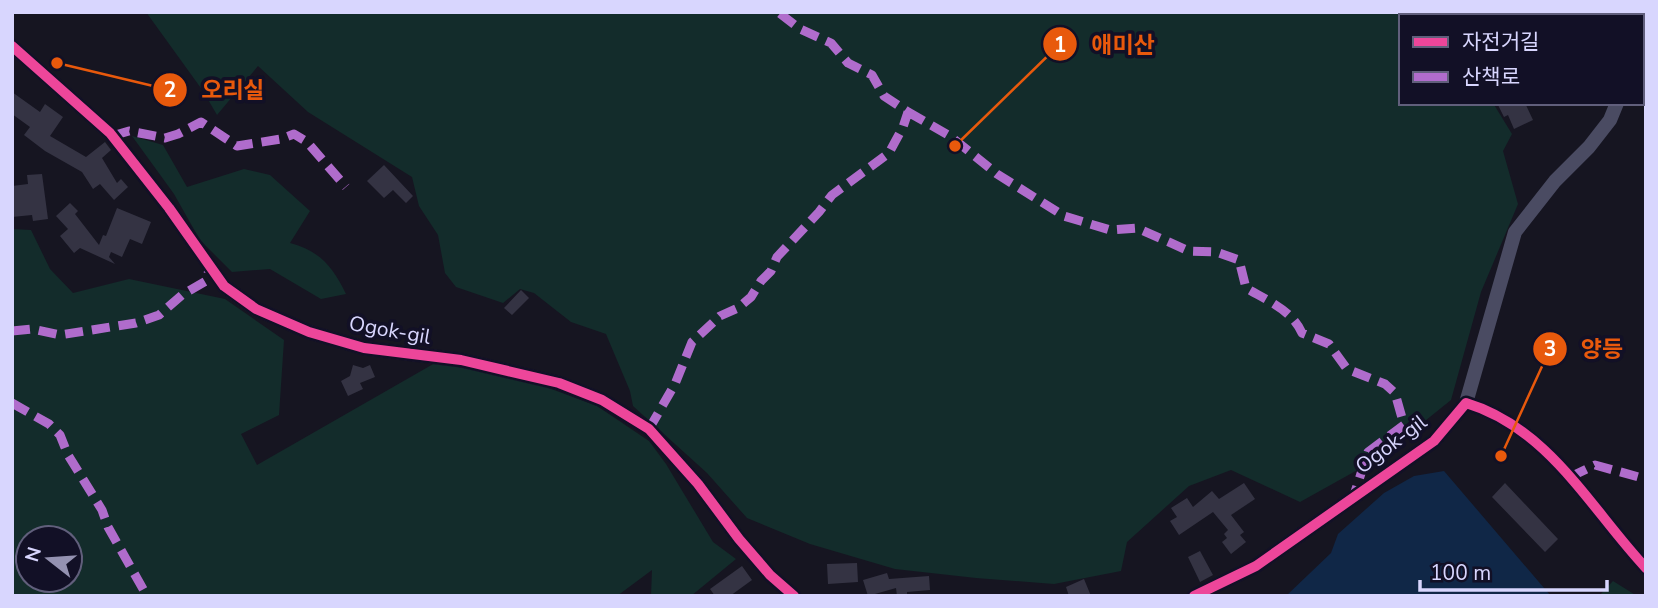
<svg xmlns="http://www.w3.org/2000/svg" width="1658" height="608" font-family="'Nunito Sans','Noto Sans KR',sans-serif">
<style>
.green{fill:#132c2b;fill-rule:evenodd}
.water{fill:#102747}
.building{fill:#343343}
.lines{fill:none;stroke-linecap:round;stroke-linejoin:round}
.street{stroke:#4a4b62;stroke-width:14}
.quiet{stroke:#b06ccc;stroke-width:9;stroke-dasharray:18 9;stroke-linecap:butt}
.cycleway-casing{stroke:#121026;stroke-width:15}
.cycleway{stroke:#ed469a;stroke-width:10}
.labels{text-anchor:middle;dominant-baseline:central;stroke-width:7;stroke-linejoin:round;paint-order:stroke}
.street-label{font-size:21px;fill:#d8d6fe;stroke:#121026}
.leader{fill:none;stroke:#e8590c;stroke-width:2.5}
.callout-dot{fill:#e8590c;stroke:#121026;stroke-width:2.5}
.mark-label{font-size:21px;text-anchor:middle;font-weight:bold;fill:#fff}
.callout-label{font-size:23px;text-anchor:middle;font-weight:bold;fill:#e8590c;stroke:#121026;stroke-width:7;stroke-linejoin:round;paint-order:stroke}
</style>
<rect width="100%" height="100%" fill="#161521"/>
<path class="green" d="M146,12H1451L1448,16H1401V103H1493L1512,134L1503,151L1518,204L1481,292L1451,400L1379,458L1300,502L1231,470L1189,486L1127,542L1121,571L1054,584L976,578L895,569L810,544L747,518L707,473L633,406L630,391L606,334L571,322L534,293L520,289L503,303L456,287L445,273L438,235L419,206L412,177L308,112L258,66L217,115L203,91Z
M1484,12H1533L1546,16H1483Z
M132,136L163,145L187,187L244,169L270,175L310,211L290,243C320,251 333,267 346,294L321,299L270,269L232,272L200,240L174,194Z
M12,229L31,230L50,269L73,293L129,279L225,299L284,340L279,415L241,434L257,465L435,363L493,373L546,387L597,406L649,441L666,464L713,542L736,559L691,596H651L652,570L617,596H12ZM28,538H70V580H28Z
M1613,581L1637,596H1599Z"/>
<path class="water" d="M1444,471L1550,595L1286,596L1331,553L1338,534L1384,493L1414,476Z"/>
<path class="building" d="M12,92L40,112L45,104L63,117L50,136L86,157L105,142L111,150L102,158L117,183L121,179L128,187L114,200L100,184L93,189L82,172L45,151L24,135L30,127L12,114Z
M1497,103H1525L1533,120L1514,129L1508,115L1504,117Z
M384,165L413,196L406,203L393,190L384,198L367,181Z
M42,174L48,219L33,221L32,215L12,217V186L28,184L27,175Z
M70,203L78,211L75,214L99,245L103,235L106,236L117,208L151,222L142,244L130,239L122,257L111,252L109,257L115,264L80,248L74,253L60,236L68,229L56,216Z
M521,290L529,298L512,315L504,308Z
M353,365L363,368L370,365L375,377L360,383L363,389L348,396L341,381L350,376Z
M1244,483L1255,499L1231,515L1244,532L1240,535L1246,542L1231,554L1222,542L1227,538L1224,534L1228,530L1213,512L1179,535L1170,521L1177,517L1171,508L1187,498L1193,507L1212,491L1219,499Z
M1505,483L1558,539L1545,552L1492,497Z
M1200,551L1213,575L1200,582L1188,557Z
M857,563L858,582L828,584L827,564Z
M742,566L752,580L730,596H715L710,589Z
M887,573L889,579L929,576L930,590L907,592V596H897L896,588L868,596L863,580Z
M1084,579L1091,596H1069L1066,587Z"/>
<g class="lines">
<path class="street" d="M1642,20L1644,12
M12,46L110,133L169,208L224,286L256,309L309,332L364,348L461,360L559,383L602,400L649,429L698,484L739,539L770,575L794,596
M1466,403L1515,232L1555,181L1589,147L1610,120L1617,103
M1194,596L1256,566L1434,441L1466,403C1549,428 1590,508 1646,568"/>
<path class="quiet" d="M1642,71L1646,72
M908,112L950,136L997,174L1064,216L1110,230L1137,228L1189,251L1216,252L1239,260L1246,288C1266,300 1292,310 1302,333L1329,344L1347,369L1385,384L1395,393L1404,425L1368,452L1354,495
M112,136L129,131L165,138L178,134L201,122L237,146L281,139L294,134L307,142L346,187
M12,331L32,329L60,335L136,323L159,315L182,295L206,281L210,266
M12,403L49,424L60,435L68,455L102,510L108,527L147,596
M649,429L675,384L692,342L720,316L738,308L751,297L761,281L771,271L777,257L819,212L832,195L889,153L903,127L908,112L884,96L872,75L848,63L831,43L800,29L778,12
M1570,477L1595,465L1646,479"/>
<g class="cycleway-casing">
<path id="cycleway" d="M12,46L110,133L169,208L224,286L256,309L309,332L364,348L461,360L559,383L602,400L649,429L698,484L739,539L770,575L794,596
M1194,596L1256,566L1434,441L1466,403C1549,428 1590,508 1646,568"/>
</g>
<use href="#cycleway" class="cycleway"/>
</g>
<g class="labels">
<g class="street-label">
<text transform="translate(390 330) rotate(10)">Ogok-gil</text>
<text transform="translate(1391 444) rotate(-37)">Ogok-gil</text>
</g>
</g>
<path class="leader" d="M955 146L1060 44M57 63L170 90M1501 456L1550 349"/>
<g class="callout-dot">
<circle cx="955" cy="146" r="7"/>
<circle cx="57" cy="63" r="7"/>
<circle cx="1501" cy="456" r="7"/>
<circle cx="1060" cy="44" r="18"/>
<circle cx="170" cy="90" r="18"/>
<circle cx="1550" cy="349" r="18"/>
</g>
<g class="mark-label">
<text x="1060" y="52">1</text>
<text x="170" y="97">2</text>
<text x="1550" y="356">3</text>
</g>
<g class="callout-label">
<text x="1123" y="53">애미산</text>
<text x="233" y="98">오리실</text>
<text x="1602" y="357">양등</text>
</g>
<rect width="1658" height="608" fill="none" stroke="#d8d6fe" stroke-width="28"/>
<rect x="1399" y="14" width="245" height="91" fill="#121026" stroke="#615f7c" stroke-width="2"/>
<rect x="1413" y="37" width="35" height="10" fill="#ed469a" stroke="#615f7c" stroke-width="2"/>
<text x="1462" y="49" font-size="21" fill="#d8d6fe">자전거길</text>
<rect x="1413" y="72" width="35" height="10" fill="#b06ccc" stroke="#615f7c" stroke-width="2"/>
<text x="1462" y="84" font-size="21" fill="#d8d6fe">산책로</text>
<g transform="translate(49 559) rotate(287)"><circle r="33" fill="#121026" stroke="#615f7c" stroke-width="2"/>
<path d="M0-5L12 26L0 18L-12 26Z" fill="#9492b1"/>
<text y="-10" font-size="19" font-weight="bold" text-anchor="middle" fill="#d8d6fe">N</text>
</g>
<path d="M1420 580v10h187v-10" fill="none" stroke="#d8d6fe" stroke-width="3.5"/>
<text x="1430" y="580" font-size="21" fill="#d8d6fe" stroke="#121026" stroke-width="5" paint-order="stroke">100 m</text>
</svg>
